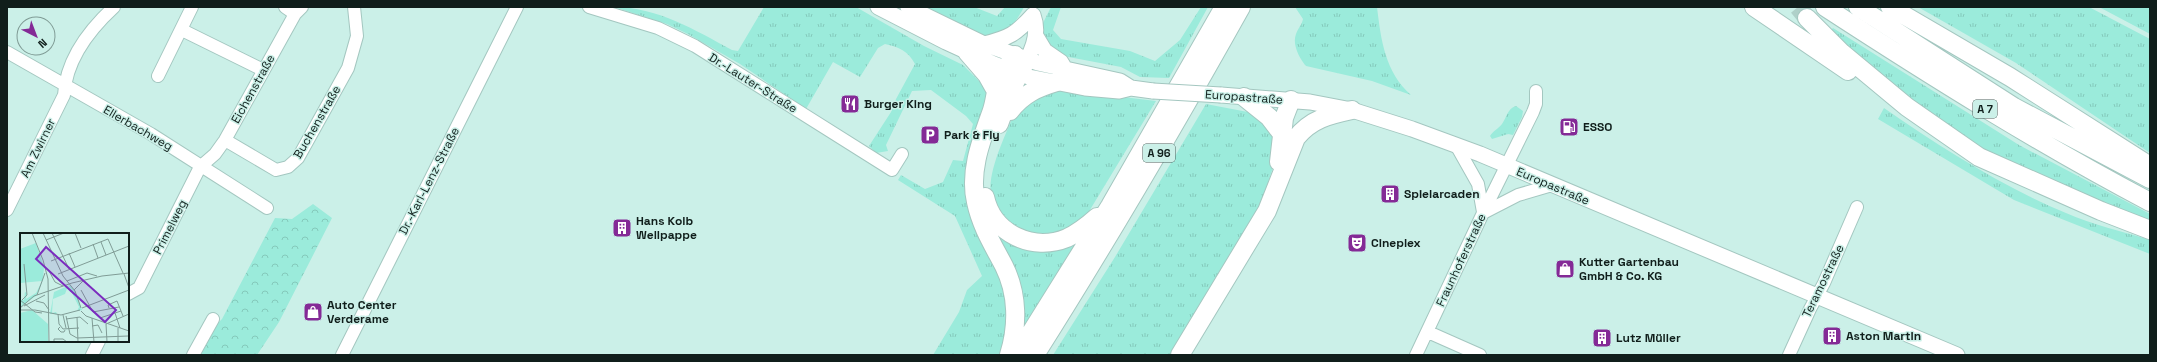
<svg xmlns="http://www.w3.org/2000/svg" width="2157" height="362" font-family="'Space Grotesk',sans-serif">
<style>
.grass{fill:url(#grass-tufts)}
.forest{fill:url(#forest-crowns)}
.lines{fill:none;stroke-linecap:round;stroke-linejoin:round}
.highway-tunnel{stroke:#afd0c9;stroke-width:18;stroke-dasharray:18 9;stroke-linecap:butt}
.minor-casing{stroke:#a4c7c0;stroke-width:14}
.major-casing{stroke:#a4c7c0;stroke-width:17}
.highway-casing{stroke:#a4c7c0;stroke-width:20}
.minor{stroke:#fff;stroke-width:12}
.major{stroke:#fff;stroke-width:15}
.highway{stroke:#fff;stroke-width:18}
.major-bridge-casing{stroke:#a4c7c0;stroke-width:17;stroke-linecap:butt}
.major-bridge{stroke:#fff;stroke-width:15}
.labels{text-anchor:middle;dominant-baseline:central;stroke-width:3;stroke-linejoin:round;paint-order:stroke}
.shield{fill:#cbf0e8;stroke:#485d58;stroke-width:1}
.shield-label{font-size:11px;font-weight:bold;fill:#101e1b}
.street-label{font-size:12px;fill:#101e1b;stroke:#cbf0e8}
.poi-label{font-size:12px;font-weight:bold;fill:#101e1b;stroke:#cbf0e8;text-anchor:start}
.inset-road{fill:none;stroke:#809c96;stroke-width:1}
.view{fill:#7b2cbf;fill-opacity:0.15;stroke:#7b2cbf;stroke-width:2}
.inset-edge{fill:none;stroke:#101e1b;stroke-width:2}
</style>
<defs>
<pattern id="grass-tufts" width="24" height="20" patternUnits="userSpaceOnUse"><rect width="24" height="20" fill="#9bebdb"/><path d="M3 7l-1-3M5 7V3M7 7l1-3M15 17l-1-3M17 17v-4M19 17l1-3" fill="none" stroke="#84c9bb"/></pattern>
<pattern id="forest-crowns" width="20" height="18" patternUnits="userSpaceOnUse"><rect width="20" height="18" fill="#9bebdb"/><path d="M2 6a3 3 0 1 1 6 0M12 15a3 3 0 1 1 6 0" fill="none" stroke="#84c9bb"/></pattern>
</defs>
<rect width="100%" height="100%" fill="#cbf0e8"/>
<path class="grass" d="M614,7C657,7 695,30 732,50L738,51L764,7H856L924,46L963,65L979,81L982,79L988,92L973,151L990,249L1012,309L1001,355H933L959,312L967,290L982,276L955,216L898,180L901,175L925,189L943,182L953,160L963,161L973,124L966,116L931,90L912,91L886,145L888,151L876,153L869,146L891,112L896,99L915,64C908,51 899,47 885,44L878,48L860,77L833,62L806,109L740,64L688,34L667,24Z
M925,7H974L997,16L1005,7H1024C1014,26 1005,37 983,36Z
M1051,7H1061L1053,30L1061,39L1130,51L1155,61L1180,40L1201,7H1208L1169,78L1140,77L1121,67L1058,55L1043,38L1042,25Z
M1295,7H1377C1381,40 1385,72 1411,95L1372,81L1306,66C1299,58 1292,44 1296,34C1298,28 1302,25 1303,19Z
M1918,7H2089L2150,39V153L2016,63Z
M2099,7H2150V34Z
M1833,28L2019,145L2150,214V222L2075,193L1974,145L1907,99L1830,31Z
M1057,89L1156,101L1082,223L1038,240L1003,223C1000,214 993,204 991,194C987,172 1007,131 1016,110Z
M1206,104L1253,113L1275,131V161L1262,201L1253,220L1170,355H1053L1115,257Z
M1516,106L1523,111L1522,117L1513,135L1508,134L1492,139L1490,136C1493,131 1498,129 1502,124C1507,117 1507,109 1516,106Z
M1884,108C1942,148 2001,186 2066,213C2093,225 2122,231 2150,240V254L2014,200L1878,119Z
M989,221L1007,235H1082L1020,333Z"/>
<path class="forest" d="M313,204L332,218L279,322L257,355H201L214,327L222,319L275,218L292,219Z"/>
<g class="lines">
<path class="highway-tunnel" d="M1798,7L1807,18"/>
<g class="minor-casing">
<path id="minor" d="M285,7L295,14
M589,7L658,28L695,46L892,170L902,154
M182,30L263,70
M7,52L151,134L267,208
M158,76L192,7
M225,140L276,170L288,167L298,158L348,68L357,36L354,7
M1456,145L1478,184L1483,212
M7,210L64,95C66,61 89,30 114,7
M1483,213L1518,195L1552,185
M128,294L139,288L200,167L215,154L225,140L295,14L302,7
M1428,332L1480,355
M92,355L99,341
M193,355L213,319
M342,355L517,7
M1416,355L1483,213L1533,112L1536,104V91
M1789,355L1810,309L1824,283L1857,207"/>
</g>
<g class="major-casing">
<path id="major" d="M878,7L946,42L994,64L1029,77L1085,88L1119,91L1131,88L1153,91
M908,7L984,44L1038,63L1120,81L1131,88
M1036,36L1045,51L1061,62L1064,67
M984,44C1009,38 1016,34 1033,15
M1027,59C1035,45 1039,31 1033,15
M1221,95L1310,102L1352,110L1412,129L1480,154L1957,355"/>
</g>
<g class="highway-casing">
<path id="highway" d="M1754,7L1848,71
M1825,7C1931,76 2038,143 2150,202
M1858,7L2014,107L2150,179
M1890,7L2010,77L2150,166
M1807,18L1842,53L1907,107L1979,157L2101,211L2150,230
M967,52L987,75L996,91
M1244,97L1269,117L1282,134
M1004,111H1010C1023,94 1037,88 1057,82
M999,124L1013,86L1027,59
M1279,162L1284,118L1291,100
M985,197C993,234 1033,252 1067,238C1078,233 1088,225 1097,217
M1009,355C1018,326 1018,294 1004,266C993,245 981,226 976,202C969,172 981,141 991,113C995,103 995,93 998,83C1001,73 1009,64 1015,55
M1017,355L1110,206L1224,7
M1035,355C1107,241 1175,125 1241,7
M1180,355L1267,211L1296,138C1311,119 1329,115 1352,110"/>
</g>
<use href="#minor" class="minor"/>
<use href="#major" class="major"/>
<use href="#highway" class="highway"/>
<g class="major-bridge-casing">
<path id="major-bridge" d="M1153,91L1221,95"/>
</g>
<use href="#major-bridge" class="major-bridge"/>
</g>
<defs>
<g id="restaurant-square" transform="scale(1)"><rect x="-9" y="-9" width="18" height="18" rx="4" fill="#842a96" stroke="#cbf0e8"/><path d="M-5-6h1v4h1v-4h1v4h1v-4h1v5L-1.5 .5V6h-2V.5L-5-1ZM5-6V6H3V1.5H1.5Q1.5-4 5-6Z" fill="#fff"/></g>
<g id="fuel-square" transform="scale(1)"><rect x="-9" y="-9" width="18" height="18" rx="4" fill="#842a96" stroke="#cbf0e8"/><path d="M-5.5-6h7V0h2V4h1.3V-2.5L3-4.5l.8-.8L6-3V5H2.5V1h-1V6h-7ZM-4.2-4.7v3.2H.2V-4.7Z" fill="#fff"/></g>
<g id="parking-square" transform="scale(1)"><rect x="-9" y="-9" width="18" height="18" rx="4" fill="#842a96" stroke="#cbf0e8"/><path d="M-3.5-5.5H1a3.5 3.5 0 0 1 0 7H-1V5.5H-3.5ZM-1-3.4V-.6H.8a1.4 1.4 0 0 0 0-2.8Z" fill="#fff"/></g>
<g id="building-square" transform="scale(1)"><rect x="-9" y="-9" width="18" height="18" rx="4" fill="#842a96" stroke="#cbf0e8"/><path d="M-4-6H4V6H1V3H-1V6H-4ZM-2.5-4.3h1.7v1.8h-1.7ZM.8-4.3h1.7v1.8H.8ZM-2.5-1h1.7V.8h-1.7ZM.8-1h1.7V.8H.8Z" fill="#fff"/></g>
<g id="theatre-square" transform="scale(1)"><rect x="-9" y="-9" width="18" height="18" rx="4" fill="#842a96" stroke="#cbf0e8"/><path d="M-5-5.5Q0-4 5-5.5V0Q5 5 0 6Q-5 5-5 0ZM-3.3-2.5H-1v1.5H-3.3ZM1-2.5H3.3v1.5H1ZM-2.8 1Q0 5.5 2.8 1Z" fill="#fff"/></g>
<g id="shop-square" transform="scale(1)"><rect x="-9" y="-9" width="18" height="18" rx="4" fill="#842a96" stroke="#cbf0e8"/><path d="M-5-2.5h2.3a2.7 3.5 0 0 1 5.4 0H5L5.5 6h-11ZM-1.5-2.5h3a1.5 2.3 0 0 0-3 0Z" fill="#fff"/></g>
</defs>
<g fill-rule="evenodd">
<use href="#restaurant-square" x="850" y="104"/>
<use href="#fuel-square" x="1569" y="127"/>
<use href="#parking-square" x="930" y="135"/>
<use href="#building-square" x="1390" y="194"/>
<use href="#building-square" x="622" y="228"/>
<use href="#theatre-square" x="1357" y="243"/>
<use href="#shop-square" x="1565" y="269"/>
<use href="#shop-square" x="313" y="312"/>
<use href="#building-square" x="1832" y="336"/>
<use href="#building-square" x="1602" y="338"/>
</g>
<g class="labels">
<g class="shield">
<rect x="1973" y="100" width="24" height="18" rx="3"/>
<rect x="1143" y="144" width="32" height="18" rx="3"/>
</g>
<g class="shield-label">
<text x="1985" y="109">A 7</text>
<text x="1159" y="153">A 96</text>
</g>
<g class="street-label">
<text transform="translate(753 83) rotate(32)">Dr.-Lauter-Straße</text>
<text transform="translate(253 89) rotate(-61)">Eichenstraße</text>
<text transform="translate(1244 97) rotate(4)">Europastraße</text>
<text transform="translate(317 122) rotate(-60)">Buchenstraße</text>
<text transform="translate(138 128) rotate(30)">Ellerbachweg</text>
<text transform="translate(38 148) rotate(-64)">Am Zwirner</text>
<text transform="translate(429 181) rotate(-63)">Dr.-Karl-Lenz-Straße</text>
<text transform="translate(1553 186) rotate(23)">Europastraße</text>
<text transform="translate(170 227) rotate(-63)">Primelweg</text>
<text transform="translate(1461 260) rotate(-65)">Fraunhoferstraße</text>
<text transform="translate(1823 281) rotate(-64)">Teramostraße</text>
</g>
<g class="poi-label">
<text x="864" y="104">Burger King</text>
<text x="1583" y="127">ESSO</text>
<text x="944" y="135">Park &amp; Fly</text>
<text x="1404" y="194">Spielarcaden</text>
<text x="636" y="221">Hans Kolb<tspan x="636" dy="14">Wellpappe</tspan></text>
<text x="1371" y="243">Cineplex</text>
<text x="1579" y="262">Kutter Gartenbau<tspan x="1579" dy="14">GmbH &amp; Co. KG</tspan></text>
<text x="327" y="305">Auto Center<tspan x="327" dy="14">Verderame</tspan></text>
<text x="1846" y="336">Aston Martin</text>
<text x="1616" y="338">Lutz Müller</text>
</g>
</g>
<g transform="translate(20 233)">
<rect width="109" height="109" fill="#cbf0e8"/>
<path d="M16,10L24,34L23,47L16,63L0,74L2,71L0,67H4L5,59L7,60L6,66L16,60L22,48L0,50V16ZM50,52L55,58L62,77L57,78L59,74L52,60L54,58L49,59L52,57L48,53L45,61L33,66L32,80L36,79L37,81H30L34,59ZM12,77L28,91V109H0V80Z" fill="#9bebdb"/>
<path class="inset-road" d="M12,0L23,27L28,46L29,109M23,0L43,43L55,58L61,75M32,0L49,36M55,0L61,15M26,7L44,0M81,9L86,22M73,11L78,25M49,20L55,34M31,28L88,6L103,40M29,38L35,49L43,53M38,41L109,13M104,41L109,55M47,48L67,40L77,43M54,57L64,47M61,57L73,79L99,74M17,62L25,40M0,67L15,79L22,80M2,67L7,62L4,31M16,68L24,70L29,77M4,73L25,62M0,75L14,63L52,50L82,43L109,40M62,75L109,57M89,75L88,72L97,68L103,83M0,77H15L41,82L60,77M61,78L66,83L109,98M95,80L100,95M38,81L39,91L43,96L59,95M43,82L46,95M46,83L50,101L57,105L108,103M57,84L58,109M72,85L74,109M80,85L101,78M46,86L60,84L68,91M72,93L78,92L82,100M40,94L38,96L41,99H44L45,97M98,95V109M34,109V106H43L47,109M87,109L86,91L109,81"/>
<path class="view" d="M26,14L96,77L85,89L16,26Z"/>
<rect width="109" height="109" class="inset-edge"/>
</g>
<rect width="2157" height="362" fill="none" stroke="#101e1b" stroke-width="16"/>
<g transform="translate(36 36) rotate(138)"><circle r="19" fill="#cbf0e8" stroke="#809c96"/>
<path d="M0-3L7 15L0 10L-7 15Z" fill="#842a96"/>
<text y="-6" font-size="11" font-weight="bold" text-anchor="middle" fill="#101e1b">N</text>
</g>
</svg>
